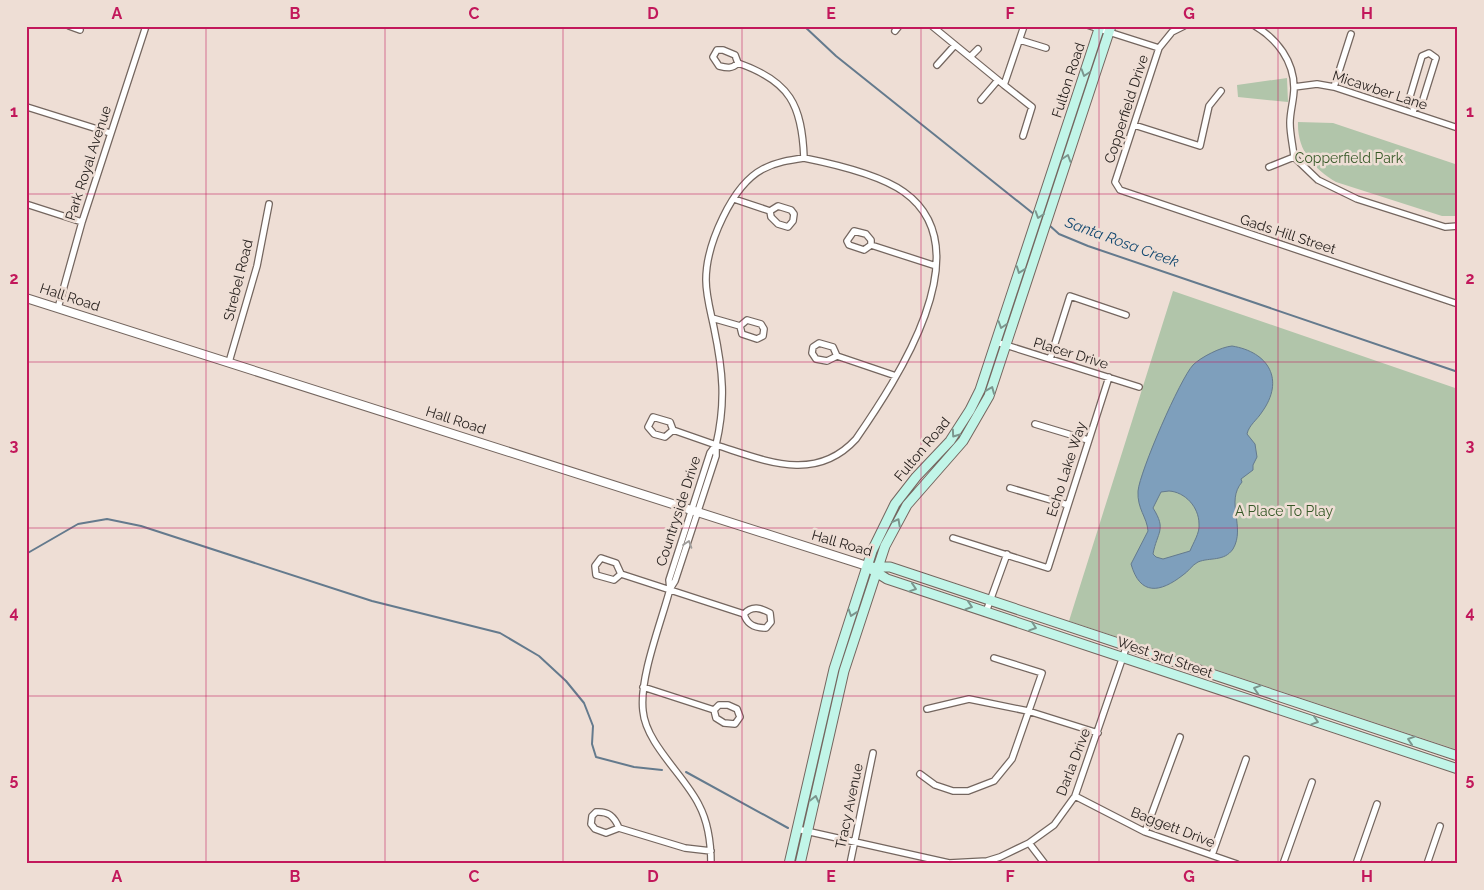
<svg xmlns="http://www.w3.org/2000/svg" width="1484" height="890" font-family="Raleway,sans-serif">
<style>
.green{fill:#b1c5aa}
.water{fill:#7e9fbc;stroke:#647a8d;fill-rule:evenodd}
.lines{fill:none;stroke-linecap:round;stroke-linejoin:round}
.stream{stroke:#647a8d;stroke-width:2}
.minor-casing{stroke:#74665f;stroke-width:8}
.tertiary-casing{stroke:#74665f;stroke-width:10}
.secondary-casing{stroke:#74665f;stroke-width:11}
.minor{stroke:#fff;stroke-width:5.5}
.tertiary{stroke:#fff;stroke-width:8}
.secondary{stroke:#c1f5e8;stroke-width:9}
.oneway{stroke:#7c968e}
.oneway2{stroke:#9e9c9a}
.grid{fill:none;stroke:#c2185b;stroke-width:1;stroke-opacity:0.55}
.labels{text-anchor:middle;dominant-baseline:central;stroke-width:5;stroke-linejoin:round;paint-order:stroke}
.street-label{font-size:14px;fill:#28221f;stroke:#eeded5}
.park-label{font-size:14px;fill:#375928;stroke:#eeded5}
.water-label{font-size:15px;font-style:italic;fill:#124870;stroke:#eeded5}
.neatline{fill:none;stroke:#c2185b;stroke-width:2}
.grid-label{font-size:16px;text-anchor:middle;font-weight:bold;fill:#c2185b}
</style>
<rect width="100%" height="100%" fill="#eeded5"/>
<path class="green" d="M1287,78L1288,102L1238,97L1237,85Z
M1298,122L1333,123L1458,165V216H1442L1336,182C1313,168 1297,150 1298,122Z
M1173,291L1458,389V750L1069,621Z"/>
<path class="water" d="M1232,346C1269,352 1285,380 1262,412C1257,420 1249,425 1247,434L1255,444L1257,457L1253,465V470L1241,479L1242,482C1225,502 1246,527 1233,549C1224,562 1210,557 1198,562C1192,565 1188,572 1183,575C1160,593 1140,596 1131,564L1148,531C1147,517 1137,509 1138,491C1140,471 1180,379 1193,365C1201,357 1221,347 1232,346ZM1169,491C1185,492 1199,507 1199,524C1200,533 1193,543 1190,551L1163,559L1156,557L1153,554C1157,532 1167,530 1153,508L1161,492Z"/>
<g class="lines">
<path class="stream" d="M804,26L836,56L1035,215
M1049,225L1059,234L1088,246L1458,372
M26,554L78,524L107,519L141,526L372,601L500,633L539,656L566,681L584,703L593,726L592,744L596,757L634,767L662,770
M686,772L788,828"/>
<g class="minor-casing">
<path id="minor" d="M69,26L80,30
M932,26L1004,85L1024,26
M1090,26L1159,48
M1184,26L1172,32L1159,48L1115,182L1120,190L1458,304
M1255,26C1277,39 1294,61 1294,88C1294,100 1290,111 1290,123C1290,134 1293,146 1294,157L1318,180L1357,199L1445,227L1458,226
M895,31L899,26
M1020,40L1046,48
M970,57L978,49
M738,63C732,69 727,68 719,66L713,57L717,50H723L735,55L738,63C790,81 802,105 804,158
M937,65L955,45
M1004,85L1032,107L1023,136
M1294,87L1317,84L1334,87L1458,128
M1334,87L1351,34
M981,100L998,80
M27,107L110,133
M1413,113L1414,108L1421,106L1436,58L1429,53L1422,56L1408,103L1414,108
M1134,125L1200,146L1209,106L1221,91
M804,158C834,164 879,174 904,192C984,249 896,381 856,439C815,484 764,460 716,445C726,402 723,371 714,328C711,313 706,296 706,280C706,245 732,185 763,169C776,162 790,160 804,158Z
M1269,167L1294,157
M734,199L770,211L771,217L778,224L788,227L793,221L794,214L791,210L778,206L770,211
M26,204L82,222
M871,245L864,250L849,245L847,241L854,231L866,234L871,240V245L936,266
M58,308L82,222L146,26
M712,318L740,326L742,334L757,339L763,336L764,329L761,324L747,320L740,326
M996,342L1139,387
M837,356L827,361L816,359L812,353L813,347L819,343L833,347L837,356L896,376
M1050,359L1070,296L1126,315
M229,362L257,266L269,204
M1035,424L1088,440
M673,430L665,437L654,434L648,427L653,417L670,422L673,430L716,445
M1010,488L1068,505
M953,538L1048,568L1109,377
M621,574L614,580L596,575L595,566L601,558L616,563L621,574L744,614C747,625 755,628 766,628L771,622L770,613C761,608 752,605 744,614
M670,589L669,580L710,453L716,445
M986,612L1007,554
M643,687L714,710L716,718L724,723L735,724L740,717L737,709L728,705H719L714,710
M927,709L969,699L1028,711L1098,733
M920,774L935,785L953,791H968L994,781L1012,759L1042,673L994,658
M1075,796L1145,832L1237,864
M619,828L606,833L595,829L591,824L592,816L596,812C608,811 614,816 619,828L685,848L711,851
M797,829L949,863L987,861L1000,857L1029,843L1054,825L1075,796L1127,645
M1145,832L1180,737
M1029,843L1045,864
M1212,855L1246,759
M711,864C711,844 708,822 699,805C685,776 646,744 643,711C639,678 661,623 670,589L675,581L716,456V445
M850,864L873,753
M1283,864L1312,782
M1356,864L1377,804
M1427,864L1440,826"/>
</g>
<g class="tertiary-casing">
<path id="tertiary" d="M26,298L867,566"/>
</g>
<g class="secondary-casing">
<path id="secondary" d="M875,567H890L1458,756
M871,569L887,579L1458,769
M789,864L834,669L872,551L895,504L916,477L950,441L970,410L980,390L1100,26
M800,864L844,671L885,546L907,505L963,441L989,396L1111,26"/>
</g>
<use href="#minor" class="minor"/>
<use href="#tertiary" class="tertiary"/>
<use href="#secondary" class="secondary"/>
</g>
<defs><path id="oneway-chevron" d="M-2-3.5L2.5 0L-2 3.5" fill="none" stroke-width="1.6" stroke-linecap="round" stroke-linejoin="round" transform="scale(1.25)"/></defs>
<g class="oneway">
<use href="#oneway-chevron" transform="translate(1085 73) rotate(108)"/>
<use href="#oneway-chevron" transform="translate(1067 158) rotate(-72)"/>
<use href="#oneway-chevron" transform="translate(1039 215) rotate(108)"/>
<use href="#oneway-chevron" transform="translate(1020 270) rotate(110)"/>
<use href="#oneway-chevron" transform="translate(1002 325) rotate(108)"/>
<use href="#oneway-chevron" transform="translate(991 390) rotate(-68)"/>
<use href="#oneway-chevron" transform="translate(955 434) rotate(125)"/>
<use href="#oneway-chevron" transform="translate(897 522) rotate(-62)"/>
<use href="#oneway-chevron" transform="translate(913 588) rotate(18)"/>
<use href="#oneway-chevron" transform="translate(969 606) rotate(18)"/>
<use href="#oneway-chevron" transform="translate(852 613) rotate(109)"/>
<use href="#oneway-chevron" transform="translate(1033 627) rotate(19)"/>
<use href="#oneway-chevron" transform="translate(1257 689) rotate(-162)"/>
<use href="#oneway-chevron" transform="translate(1315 721) rotate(18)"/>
<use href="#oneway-chevron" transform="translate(1411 740) rotate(-162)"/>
<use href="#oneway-chevron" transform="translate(815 799) rotate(-77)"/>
</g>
<use class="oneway2" href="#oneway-chevron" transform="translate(688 544) rotate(-72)"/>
<path class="grid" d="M206,26V864M385,26V864M563,26V864M742,26V864M921,26V864M1099,26V864M1278,26V864M26,194H1458M26,362H1458M26,528H1458M26,696H1458"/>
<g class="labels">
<g class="street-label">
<text transform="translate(1068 80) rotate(-72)">Fulton Road</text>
<text transform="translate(1380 90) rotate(18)">Micawber Lane</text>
<text transform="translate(1126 109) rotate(-72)">Copperfield Drive</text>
<text transform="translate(88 163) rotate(-72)">Park Royal Avenue</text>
<text transform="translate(1288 234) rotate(18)">Gads Hill Street</text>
<text transform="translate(238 280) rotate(-76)">Strebel Road</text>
<text transform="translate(70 297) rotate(18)">Hall Road</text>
<text transform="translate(1071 353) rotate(17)">Placer Drive</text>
<text transform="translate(456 420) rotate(18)">Hall Road</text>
<text transform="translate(922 449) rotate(-50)">Fulton Road</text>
<text transform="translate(1066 469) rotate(-72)">Echo Lake Way</text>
<text transform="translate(678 511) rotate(-72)">Countryside Drive</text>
<text transform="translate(842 543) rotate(16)">Hall Road</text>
<text transform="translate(1165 657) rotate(19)">West 3rd Street</text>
<text transform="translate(1073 762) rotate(-69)">Darla Drive</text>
<text transform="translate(849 806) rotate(-78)">Tracy Avenue</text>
<text transform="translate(1173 827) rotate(21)">Baggett Drive</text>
</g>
<g class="park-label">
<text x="1349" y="158">Copperfield Park</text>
<text x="1284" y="511">A Place To Play</text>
</g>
<g class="water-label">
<text transform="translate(1122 242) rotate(20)">Santa Rosa Creek</text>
</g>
</g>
<rect width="1484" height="890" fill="none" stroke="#eeded5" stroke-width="55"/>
<rect x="28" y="28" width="1428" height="834" class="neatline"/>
<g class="grid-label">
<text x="117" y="19">A</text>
<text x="295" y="19">B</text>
<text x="474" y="19">C</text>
<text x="653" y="19">D</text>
<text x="831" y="19">E</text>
<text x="1010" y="19">F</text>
<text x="1189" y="19">G</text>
<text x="1367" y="19">H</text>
<text x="14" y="117">1</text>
<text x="1470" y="117">1</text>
<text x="14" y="284">2</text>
<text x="1470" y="284">2</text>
<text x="14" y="451">3</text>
<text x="1470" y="451">3</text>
<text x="14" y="618">4</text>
<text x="1470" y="618">4</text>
<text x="14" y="785">5</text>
<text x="1470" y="785">5</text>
<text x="117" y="882">A</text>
<text x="295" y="882">B</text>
<text x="474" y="882">C</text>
<text x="653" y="882">D</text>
<text x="831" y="882">E</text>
<text x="1010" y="882">F</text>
<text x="1189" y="882">G</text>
<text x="1367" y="882">H</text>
</g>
</svg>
